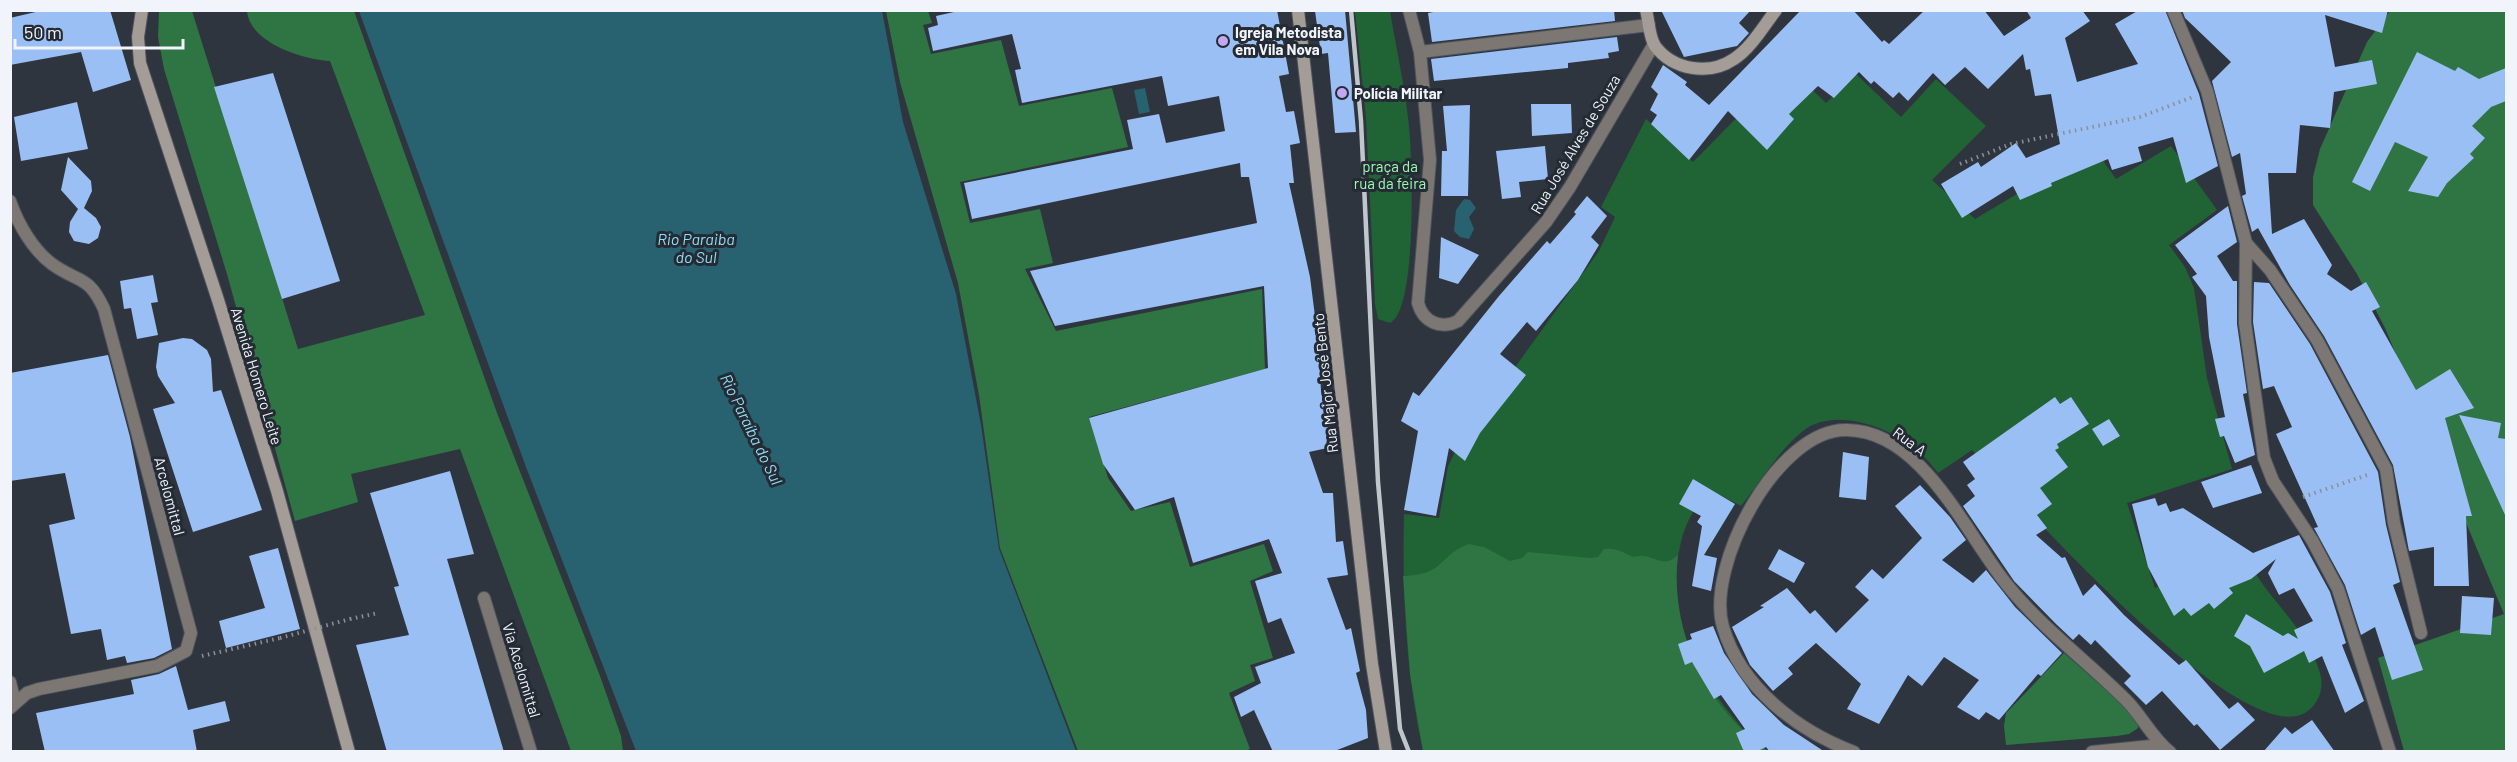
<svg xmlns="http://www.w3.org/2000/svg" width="2517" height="762" font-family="Barlow,sans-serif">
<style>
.green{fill:#206335}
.forest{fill:#2e7543}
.water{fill:#286271}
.building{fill:#9abff4}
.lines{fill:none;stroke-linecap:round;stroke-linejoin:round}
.lane-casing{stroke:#4e545c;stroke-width:14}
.street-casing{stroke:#4e545c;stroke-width:14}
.secondary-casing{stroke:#4e545c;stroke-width:14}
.path{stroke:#8b9098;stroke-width:4;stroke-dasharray:1.5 4.5;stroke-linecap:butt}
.lane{stroke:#7c7773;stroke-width:12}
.street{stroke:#7c7773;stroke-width:12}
.secondary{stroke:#a49c96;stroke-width:12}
.rail{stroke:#c1c6cc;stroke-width:4.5}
.path-bridge{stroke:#8b9098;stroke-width:4;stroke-dasharray:1.5 4.5;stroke-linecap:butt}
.poi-dot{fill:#c3a7f2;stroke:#252b34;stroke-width:2}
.labels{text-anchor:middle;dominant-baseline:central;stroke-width:6;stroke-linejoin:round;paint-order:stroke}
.poi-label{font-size:15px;font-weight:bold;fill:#f1f5fb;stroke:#252b34;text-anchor:start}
.street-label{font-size:15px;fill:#f1f5fb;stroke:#252b34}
.park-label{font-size:15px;fill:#9afbb1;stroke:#252b34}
.water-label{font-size:16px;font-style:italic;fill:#91def5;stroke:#252b34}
</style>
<rect width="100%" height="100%" fill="#2f353e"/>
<path class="green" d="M1355,11H1390C1397,53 1407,96 1410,138C1412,168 1417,310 1390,323L1378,319L1375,304L1366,118Z
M1788,66L1826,103L1856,74L1901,117L1936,79L1986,126L1932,180L1975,219L2094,148L2116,179L2171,146L2217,210L2169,245L2185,267L2194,288L2207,378L2232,469L2127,503L2155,588L2240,546C2248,559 2255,574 2264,586C2285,614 2310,638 2320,673C2324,687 2320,701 2309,710C2249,762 2013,494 1972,450L1938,473C1930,463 1922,453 1912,446C1885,426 1833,407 1803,431C1779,450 1760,482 1741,506L1707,488C1697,505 1685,523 1681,542C1661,621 1702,685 1753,740L1423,751C1406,674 1402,593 1404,514L1439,518L1448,466L1458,446L1599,251L1615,217L1601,207L1646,119L1693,162Z"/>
<path class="forest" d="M159,11H192L298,349L425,315L330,61C302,59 250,43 247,11H354L497,413L600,676L621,736L623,751H571L460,449L351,474L358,502L295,521L227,274L164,69L158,37Z
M886,11H931H928L932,23L923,25L931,54L1001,40L1019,106L1112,88L1128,147L960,182L970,223L1040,209L1053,263L1025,269L1056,331L1262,289L1265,369L1089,417L1108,478L1131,511L1170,502L1190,567L1264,544L1273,571L1250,581L1273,658L1250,665L1255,681L1229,693L1250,749L1241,752L1078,751L1000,548L979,395L958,283L900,82Z
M2390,11H2506V751H2404L2378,658L2504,614L2385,328L2357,274L2313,205V177L2320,149L2367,42Z
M1469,544L1484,547L1510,561L1522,558L1528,552L1590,558L1598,557L1604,549C1615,548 1621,551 1631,556C1634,558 1639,555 1644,556C1659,559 1665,567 1678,555C1669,630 1706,708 1768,751H1423L1410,674L1403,576C1446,575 1438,555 1469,544Z
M2064,653L2137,717L2138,728L2129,734L2117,736L2006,745L2004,726L2006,713Z"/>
<path class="water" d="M359,11H882L903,122L956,294L981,425L999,549L1076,751H636L526,467Z
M1145,88L1150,112L1139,114L1134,90Z
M1464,199L1470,200L1476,208L1469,217L1474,229L1469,239L1460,237L1454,231L1456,210Z"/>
<path class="building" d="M44,10H110L131,80L93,92L81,52L10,65V18Z
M963,10H1277L1289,74L1279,76L1286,112L1294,111L1300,143L1290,145L1294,183H1289L1310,277L1318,340L1321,391L1325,413L1329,412L1332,447L1309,452L1323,493H1333L1336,542L1343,541L1348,575L1327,578L1346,630L1351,628L1360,671L1356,673L1366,710L1368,738L1332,752H1273L1254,710L1241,717L1234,697L1261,683L1255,667L1295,653L1281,618L1268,623L1255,581L1282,573L1269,539L1193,563L1174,497L1135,510L1103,464L1089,418L1268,368L1264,286L1055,326L1030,271L1257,223L1249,177H1241L1240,163L972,219L964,183L1133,149L1127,120L1159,114L1166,143L1225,131L1219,96L1168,106L1162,76L1022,103L1015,70L1021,69L1012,34L933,51L928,28L938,25L936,16Z
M1345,10L1356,132L1335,133L1328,53L1321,54L1315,11Z
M1444,10H1614L1615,21L1432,42L1428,13Z
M1661,10H1751L1739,23L1749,33L1737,46L1684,57Z
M1801,10H1853L1882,42L1884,40L1889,44L1925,10H1984L2004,36L2031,18L2026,10H2082L2090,21L2065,38L2077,82L2138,64L2115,24L2139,10H2165L2199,94L2218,166L2186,183L2173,137L2138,147L2142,161L2112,170L2108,159L2051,183L2052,186L2020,200L2013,186L1962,218L1941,184L1978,162L1981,167L2016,143L2026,158L2060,144L2051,94L2035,96L2030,69L2026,70L2023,54L1988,89L1965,67L1945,85L1933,73L1908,101L1899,92L1893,98L1874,81L1871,84L1859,72L1834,98L1818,86L1789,114L1794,119L1767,150L1728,111L1689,160L1651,124L1657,115L1650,110L1658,94L1651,87L1663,65L1687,82L1685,85L1709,105Z
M2182,10H2388L2382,33L2325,15L2335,67L2372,60L2377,84L2334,92L2330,128L2300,125L2296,173H2268L2272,234L2304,219L2332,265L2327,274L2351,291L2366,282L2380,307L2372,311L2416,390L2450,369L2474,408L2445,418L2472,516H2466L2469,586H2434V547L2409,551L2393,465L2324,336L2290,285L2258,228L2252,232L2242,196L2246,194L2240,153L2232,157L2212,81L2231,62L2185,18Z
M1617,37L1619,51L1608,53L1609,58L1568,63V68L1434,81L1431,59Z
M2417,52L2455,71L2458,67L2479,79L2506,68V101L2491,107L2472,126L2485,138L2470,154L2474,158L2447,183L2438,197L2408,191L2428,157L2395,142L2370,191L2352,182Z
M273,73L340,281L282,299L214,87Z
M77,102L88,149L21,161L14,117Z
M1531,104H1571L1572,133L1532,136Z
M1470,105L1468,196H1441L1442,151H1447L1443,106Z
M1545,146L1548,179L1519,182L1521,197L1502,199L1496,151Z
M68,157L91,181L92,191L84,208L96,218L101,227L98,238L89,244L74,241L69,232L70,222L78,209L61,190Z
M1587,196L1607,216L1591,237L1599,245L1578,280L1536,331L1527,322L1500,354L1526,375L1480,433L1465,461L1449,448L1436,516L1404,510L1418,431L1401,421L1413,392L1419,396L1499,296L1547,241L1550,244L1576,214L1574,212Z
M2228,206L2237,242L2217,256L2233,281H2237V324L2247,393L2243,394L2255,455L2235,463L2224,436L2220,437L2215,419L2225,417L2209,337L2206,296L2192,277L2197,274L2175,245Z
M1441,237L1479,255L1458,284L1439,278Z
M153,275L158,302L151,303L158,335L137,339L131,308L124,309L120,281Z
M2254,282L2269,283L2310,344L2378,472L2386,525L2400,582L2393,585L2423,670L2392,680L2375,627L2361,635L2345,585L2314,528L2318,527L2276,434L2292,427L2274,386L2263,389L2253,322Z
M183,338L192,339L207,350L211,359L213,392L221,390L262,510L193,532L153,409L175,403L158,376L156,367L159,343Z
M108,355L130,437L172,649L154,658L127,663L125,656L107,660L101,629L71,634L49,525L75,519L65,473L10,481V373Z
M2055,397L2060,404L2071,397L2089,424L2057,444L2059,448L2055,450L2068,467L2040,488L2052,504L2037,515L2047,528L2036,535L2062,558L2065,557L2083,596L2095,584L2124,615L2179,665L2186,660L2229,709L2238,702L2255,720L2220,750L2197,724L2194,726L2162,691L2146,705L2124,683L2131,676L2095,640L2091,645L2079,634L2073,640L2056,624L2014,581L1963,506L1975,496L1967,485L1975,479L1963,462Z
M2459,415L2501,423L2498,438L2506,439V517Z
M2109,419L2120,436L2103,446L2092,429Z
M1843,452L1869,457L1866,500L1839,497Z
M2251,465L2262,493L2213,508L2201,482Z
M450,471L474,554L447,559L504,752H387L356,645L409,635L394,587L399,586L370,493Z
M1693,479L1735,504L1704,555L1717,558L1711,591L1692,586L1702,526L1697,522L1701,516L1679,504Z
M1920,485L1950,517L1966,540L1942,560L1973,583L1986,570L2015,607L2062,653L2041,676L2038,674L1999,720L1986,712L1979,720L1957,707L1979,680L1944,657L1922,686L1908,675L1879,724L1847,709L1861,684L1816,643L1788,668L1793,674L1773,691L1750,665L1732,627L1764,607L1760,606L1787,588L1810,614L1815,610L1836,633L1869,600L1855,587L1872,569L1883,579L1922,538L1895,506Z
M2155,498L2158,506L2166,503L2170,512L2183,508L2253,553L2299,535L2330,592L2346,643L2342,645L2364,701L2345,713L2322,656L2309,663L2304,651L2264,673L2250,646L2234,636L2246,614L2283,636L2288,633L2298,639L2294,630L2313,621L2294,588L2279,595L2268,573L2276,559L2251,579L2229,588L2233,593L2214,609L2209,603L2191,616L2184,608L2174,616L2148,567L2132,504Z
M278,548L300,629L226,648L219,621L265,608L249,556Z
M1779,549L1805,563L1794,583L1768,569Z
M2462,596L2494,598L2491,635L2460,633Z
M1713,626L1724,653L1752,694L1784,725L1825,752H1770L1766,747L1756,752H1744L1736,733L1745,729L1721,695L1714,699L1692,662L1685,665L1678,644L1692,639L1690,634Z
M176,666L188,710L225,701L230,721L193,730L197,752H45L36,713L134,694L131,680L159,674Z
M2312,720L2335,752H2263L2285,727L2292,734Z"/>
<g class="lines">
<g class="lane-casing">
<path id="lane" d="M1420,52L1649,25
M10,201C18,224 33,250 52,264C78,283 88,274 104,309L191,633L186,651L157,666L39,689L27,693L10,708
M10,682L15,703"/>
</g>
<g class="street-casing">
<path id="street" d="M1409,10L1420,52L1430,160L1418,303C1423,322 1441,330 1458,321L1546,222L1570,187L1654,44
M2173,10L2207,91L2246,243L2270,270L2317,340L2386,469L2394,523L2421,633
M2246,243L2245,323L2264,458L2273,481L2312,540L2338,589L2390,752
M484,598L531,752
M1854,752C1798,731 1741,688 1723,627C1705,566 1778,428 1847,430C1923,431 1966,535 2008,586C2042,628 2087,661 2126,700C2142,716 2152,738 2170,752
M2092,752L2161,745"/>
</g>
<g class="secondary-casing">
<path id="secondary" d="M142,10L138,37L140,63L218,300L277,491L349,752
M1298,10L1372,664L1386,752
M1646,10C1649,21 1649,37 1655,46C1673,70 1709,76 1734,59C1751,48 1763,27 1776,10"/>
</g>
<path class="path" d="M1960,164L2011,144L2140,117L2193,97
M2303,497L2370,474
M350,619L378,613
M202,656L280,638"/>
<use href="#lane" class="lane"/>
<use href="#street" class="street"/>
<use href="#secondary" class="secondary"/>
<path class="rail" d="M1351,10L1361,121L1378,482L1400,729L1409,752"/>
<path class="path-bridge" d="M280,638L350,619"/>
</g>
<g class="poi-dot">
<circle cx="1223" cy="41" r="6"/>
<circle cx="1342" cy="93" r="6"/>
</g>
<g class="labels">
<g class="poi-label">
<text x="1235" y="32">Igreja Metodista<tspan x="1235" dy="17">em Vila Nova</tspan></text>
<text x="1354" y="93">Polícia Militar</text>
</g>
<g class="street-label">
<text transform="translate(1575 144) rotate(-59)">Rua José Alves de Souza</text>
<text transform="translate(257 376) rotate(73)">Avenida Homero Leite</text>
<text transform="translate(1325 383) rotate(-96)">Rua Major José Bento</text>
<text transform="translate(1910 441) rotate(37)">Rua A</text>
<text transform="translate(170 496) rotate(75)">Arcelomittal</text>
<text transform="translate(522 670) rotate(73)">Via Acelomittal</text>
</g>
<g class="park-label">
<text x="1390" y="166">praça da<tspan x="1390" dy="17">rua da feira</tspan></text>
</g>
<g class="water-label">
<text x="696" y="238">Rio Paraiba<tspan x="696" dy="18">do Sul</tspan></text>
<text transform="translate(752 429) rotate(64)">Rio Paraíba do Sul</text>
</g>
</g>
<rect width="2517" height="762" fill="none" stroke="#f1f5fb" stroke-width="24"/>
<path d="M15 39v9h168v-9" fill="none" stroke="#f1f5fb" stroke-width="3"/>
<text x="24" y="39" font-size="18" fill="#f1f5fb" stroke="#252b34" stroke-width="4.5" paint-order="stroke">50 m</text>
</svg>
